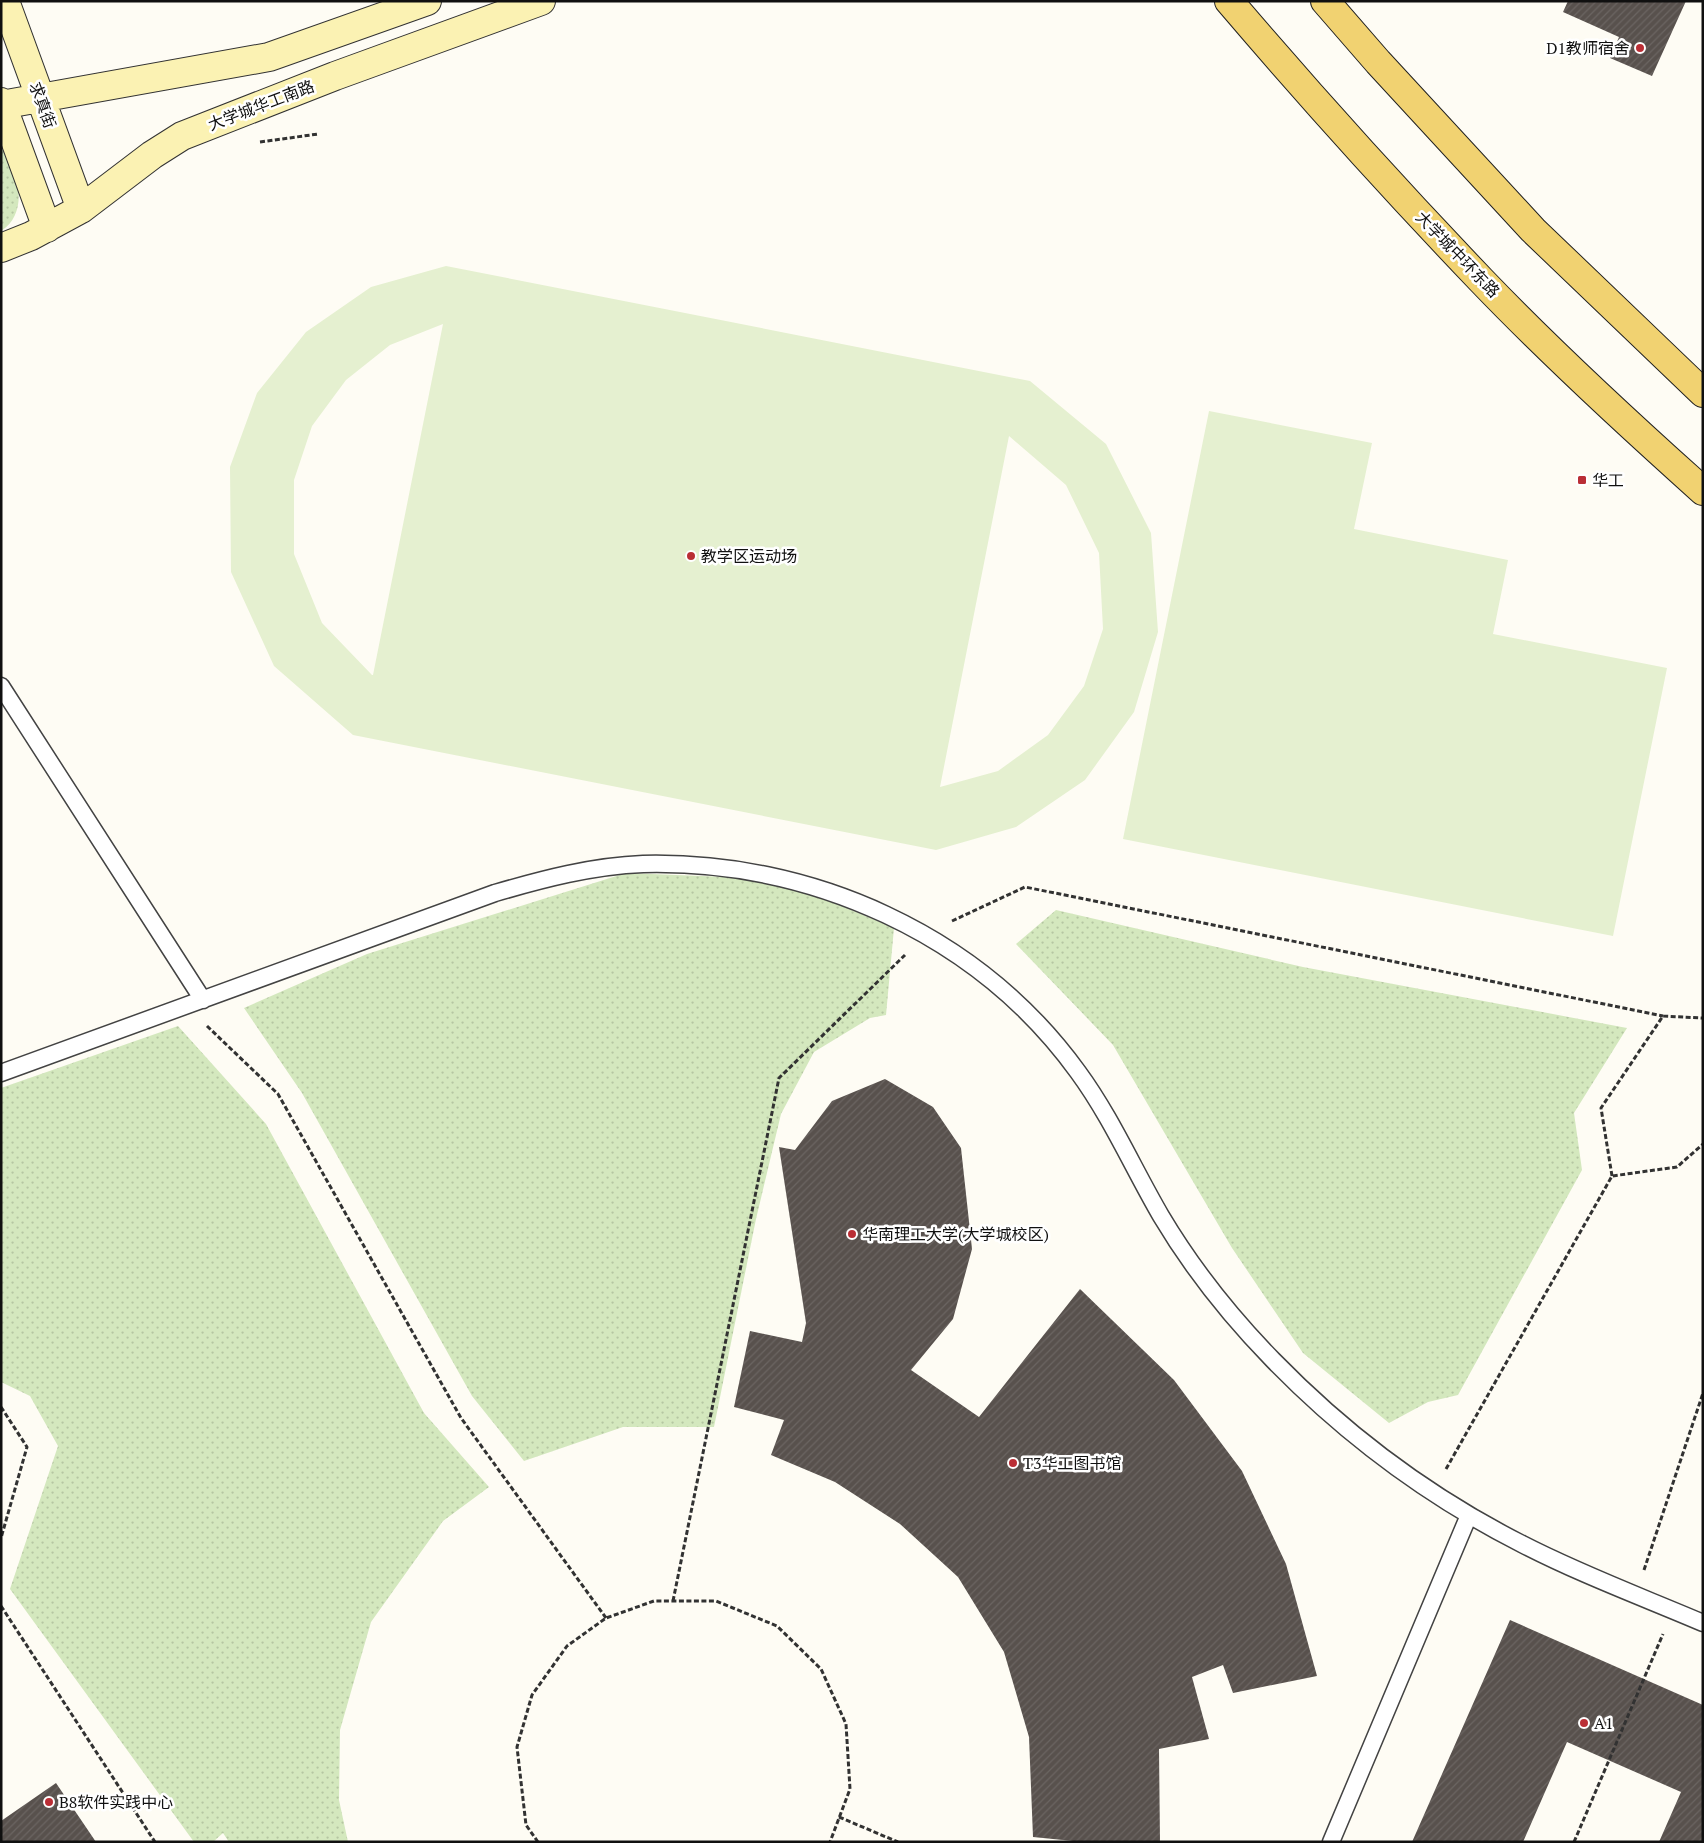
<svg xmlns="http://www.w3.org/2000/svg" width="1704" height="1843" font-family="'PT Serif','Noto Sans SC',serif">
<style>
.grass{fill:url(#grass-dots)}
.pitch{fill:#e5f0d0;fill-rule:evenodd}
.building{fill:url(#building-hatch)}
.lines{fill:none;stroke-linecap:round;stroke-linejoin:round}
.lane-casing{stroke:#434343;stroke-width:19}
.secondary-casing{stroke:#323232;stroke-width:30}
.primary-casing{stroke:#212121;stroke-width:30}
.path{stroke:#323232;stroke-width:3;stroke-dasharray:5 2.5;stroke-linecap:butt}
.lane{stroke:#fff;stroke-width:16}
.secondary{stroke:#fbf2b3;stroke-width:28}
.primary{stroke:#f1d271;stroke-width:28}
.poi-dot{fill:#ba2e35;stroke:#fff;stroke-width:2}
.labels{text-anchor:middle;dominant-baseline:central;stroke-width:5;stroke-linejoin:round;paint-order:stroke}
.poi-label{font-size:16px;fill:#101010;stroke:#fff;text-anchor:start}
.street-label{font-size:16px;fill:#101010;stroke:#fff}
</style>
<defs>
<pattern id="grass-dots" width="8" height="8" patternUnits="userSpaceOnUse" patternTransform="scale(1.25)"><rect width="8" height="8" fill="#d4e8be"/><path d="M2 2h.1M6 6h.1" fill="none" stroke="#b5c6a2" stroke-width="1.8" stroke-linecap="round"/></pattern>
<pattern id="building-hatch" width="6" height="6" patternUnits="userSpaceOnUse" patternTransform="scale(1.25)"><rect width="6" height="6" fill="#58514d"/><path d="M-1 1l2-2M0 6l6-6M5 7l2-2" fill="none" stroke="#6b6562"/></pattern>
</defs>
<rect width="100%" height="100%" fill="#fefcf4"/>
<path class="grass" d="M1,148C20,170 29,214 1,231Z
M626,873L778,879L894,928L886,1015L870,1018L814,1052L781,1114L756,1219L714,1427H623L524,1461L472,1396L302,1093L244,1008L367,954Z
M1056,910L1303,967L1627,1028L1574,1113L1582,1170L1458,1395L1428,1402L1389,1423L1303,1353L1232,1248L1113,1045L1016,944Z
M178,1026L266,1124L424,1413L489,1487L443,1521L371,1622L340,1730L339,1800L348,1842H229L223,1833L213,1842H194L10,1589L58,1446L30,1396L1,1382V1088Z"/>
<path class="pitch" d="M446,266L1030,381L1106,444L1151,533L1158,632L1134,712L1085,780L1016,827L936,850L353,735L274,666L231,572L230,467L257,393L306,332L371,287ZM443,324L373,675H372L322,623L294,554V480L312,426L346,380L390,345ZM1009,436L1066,485L1099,553L1103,629L1084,686L1048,735L998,771L940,787Z
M1209,411L1372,443L1354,529L1508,560L1493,634L1667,668L1613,936L1123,839Z"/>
<path class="building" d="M1568,1H1686L1652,76L1610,58L1619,37L1563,12Z
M885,1079L933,1107L961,1148L972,1249L953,1319L911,1370L979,1417L1080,1289L1174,1380L1242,1471L1286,1564L1317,1676L1233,1693L1223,1665L1192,1677L1209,1739L1159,1749L1160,1842H1083L1033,1837L1029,1737L1004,1652L958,1577L900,1524L835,1482L771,1455L784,1420L734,1407L750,1331L802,1342L806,1323L779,1147L795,1150L832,1101Z
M1510,1620L1703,1705V1842H1659L1681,1792L1567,1742L1523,1842H1412Z
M56,1783L96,1842H1V1821Z"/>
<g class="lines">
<g class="lane-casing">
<path id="lane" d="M1,686L203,1000
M1,1073L495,893C543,879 592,866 643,864C811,860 978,934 1078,1072C1111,1117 1133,1168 1161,1216C1192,1268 1231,1317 1273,1360C1346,1435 1429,1497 1522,1544C1580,1574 1642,1597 1703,1623
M1331,1842L1469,1515"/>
</g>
<g class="secondary-casing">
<path id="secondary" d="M5,1L81,209
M1,102L47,228
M1,105L269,57L427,1
M1,248L31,236L81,209L152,155L182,136L335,76L541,1"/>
</g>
<g class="primary-casing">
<path id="primary" d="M1229,1C1310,96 1394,189 1481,280C1551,353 1627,423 1703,491
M1325,1L1378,62L1533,230L1703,393"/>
</g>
<path class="path" d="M260,142L318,134
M952,921L1025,887L1663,1016
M207,1026L278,1094L461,1418L606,1618
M1612,1176L1601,1108L1663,1016L1703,1018
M1,1407L27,1447L1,1538
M1446,1469L1612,1176L1677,1167L1703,1144
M1644,1570L1703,1393
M673,1601L779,1078L905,955
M1,1606L155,1842
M839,1817L898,1842
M538,1842L526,1825L517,1747L532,1695L567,1646L606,1618L654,1601H716L777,1626L821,1669L846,1724L850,1789L830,1842
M1574,1842L1663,1634"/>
<use href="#lane" class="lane"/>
<use href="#secondary" class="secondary"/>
<use href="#primary" class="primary"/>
</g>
<g class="poi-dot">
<circle cx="1640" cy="48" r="5"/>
<rect x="1577" y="475" width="10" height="10" rx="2.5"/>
<circle cx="691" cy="556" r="5"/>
<circle cx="852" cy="1234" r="5"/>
<circle cx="1013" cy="1463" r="5"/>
<circle cx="1584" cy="1723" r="5"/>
<circle cx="49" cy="1802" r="5"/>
</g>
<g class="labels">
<g class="poi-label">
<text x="1630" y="48" text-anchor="end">D1教师宿舍</text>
<text x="1592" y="480">华工</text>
<text x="701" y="556">教学区运动场</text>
<text x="862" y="1234">华南理工大学(大学城校区)</text>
<text x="1023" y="1463">T3华工图书馆</text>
<text x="1594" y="1723">A1</text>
<text x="59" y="1802">B8软件实践中心</text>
</g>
<g class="street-label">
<text transform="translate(43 105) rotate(70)">求真街</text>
<text transform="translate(261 105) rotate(-21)">大学城华工南路</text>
<text transform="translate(1458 254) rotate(46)">大学城中环东路</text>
</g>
</g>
<rect width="1704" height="1843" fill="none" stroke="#101010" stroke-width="5"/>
</svg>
